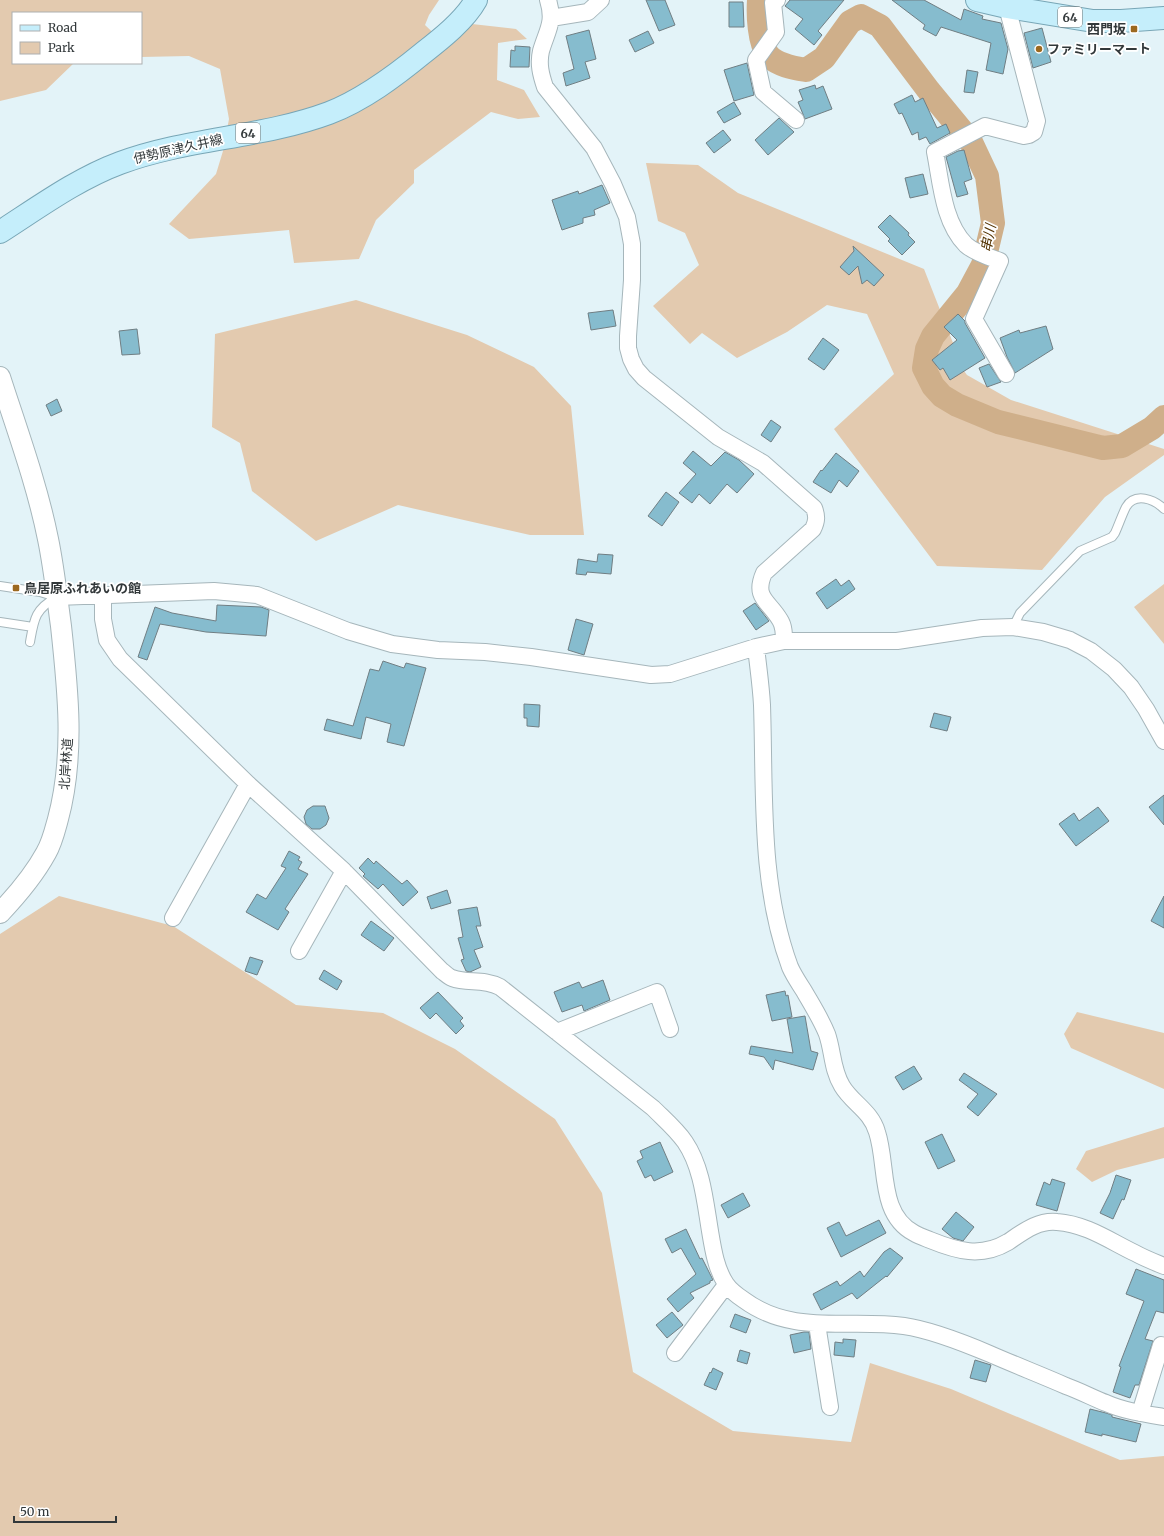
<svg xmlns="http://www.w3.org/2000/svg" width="1164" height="1536" font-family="Merriweather,'Noto Sans JP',serif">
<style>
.green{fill:#e3caaf}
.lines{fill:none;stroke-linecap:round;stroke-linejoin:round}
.river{stroke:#cfaf8a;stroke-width:24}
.building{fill:#86bcce;stroke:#707e83}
.service-casing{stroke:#a6b6bb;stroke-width:10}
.minor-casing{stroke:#a6b6bb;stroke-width:18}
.tertiary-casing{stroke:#a6b6bb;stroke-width:22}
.primary-casing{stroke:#78a6b6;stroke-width:24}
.service{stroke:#fff;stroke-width:8}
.minor{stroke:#fff;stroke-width:16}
.tertiary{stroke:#fff;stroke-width:20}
.primary{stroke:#c5eefb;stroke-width:22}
.poi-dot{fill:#9c681f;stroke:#fff;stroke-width:1.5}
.labels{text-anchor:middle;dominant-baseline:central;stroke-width:3.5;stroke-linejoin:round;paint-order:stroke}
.shield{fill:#fff;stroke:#707475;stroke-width:1}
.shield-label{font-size:12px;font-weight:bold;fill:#32383a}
.poi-label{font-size:13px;font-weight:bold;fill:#32383a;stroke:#fff;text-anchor:start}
.street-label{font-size:13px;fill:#32383a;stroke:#fff}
.water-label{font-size:14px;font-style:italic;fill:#553505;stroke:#fff}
</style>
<rect width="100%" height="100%" fill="#e3f3f8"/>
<path class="green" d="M0,0H439L429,15L425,25L446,45L472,24L516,29L527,39L498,43L497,80L524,90L540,117L518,119L491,112L414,170V183L376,220L359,259L294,263L289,230L189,239L169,224L216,174L223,151L229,119L220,69L189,56L141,57V13H13V63H74L46,90L0,101Z
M646,163L698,165L738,193L924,269L964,371L967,375L1011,400L1164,449V455L1105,497L1042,570L937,566L834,429L894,374L867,314L827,305L787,332L737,358L702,333L690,344L653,306L699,265L685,233L658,221Z
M356,300L467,335L534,367L571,406L584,535H530L398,505L316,541L252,491L240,443L212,427L215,334Z
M1164,584V644L1134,607Z
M59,896L173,926L296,1005L383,1013L455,1049L555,1119L602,1193L633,1372L733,1431L851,1442L870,1363L951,1389L1120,1460L1164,1456V1536H0V934Z
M1077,1012L1164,1033V1089L1071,1048L1064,1034Z
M1164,1127V1158L1117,1170L1092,1182L1076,1169L1086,1151Z"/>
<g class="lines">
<path class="river" d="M759,0C758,15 759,42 768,55C776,65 794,68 806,70L824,58L850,22L861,16L880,26L929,91L971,142L987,176L993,223L983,265L968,293L933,336L927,349L924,368L933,386L942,396L957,405L998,422L1103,448L1122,446L1152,428L1164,417"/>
</g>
<path class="building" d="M646,0H665L675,25L659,31Z
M790,0H844L818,31L822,35L814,45L795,29L803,19L785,6Z
M892,0H924L961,20L964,9L983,16L982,19L1001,23L1008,49L1003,74L986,70L991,43L941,27L936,36L923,29L925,25Z
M729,2H743L744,27H729Z
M1042,28L1051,62L1033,68L1024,33Z
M589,30L596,59L585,62L590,78L566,86L563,73L574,69L566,36Z
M648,31L654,43L635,52L629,40Z
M515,46L530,47L529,67H510L511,50L515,51Z
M747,63L754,95L734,101L724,70Z
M967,70L978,72L974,93L964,92Z
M815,85L816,89L823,86L832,109L805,119L798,102L803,100L799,90Z
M912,95L915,102L923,98L937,128L946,124L950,133L930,144L926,137L919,140L918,132L912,135L902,113L899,114L894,104Z
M734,102L741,114L724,123L717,112Z
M779,118L794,132L768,155L755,140Z
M723,130L731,140L714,153L706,143Z
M964,150L972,179L964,182L968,194L957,197L946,157L958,151Z
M923,174L928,194L910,198L905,178Z
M602,185L610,203L594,210L595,215L583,218V223L562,230L552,200L578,191L579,194Z
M890,215L909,233L908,235L915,242L902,255L888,241L890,239L878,227Z
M853,246L884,275L874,286L867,280L862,284L858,266L849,275L840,267L854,251Z
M613,310L616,326L591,330L588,313Z
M958,314L965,321V323L985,358L950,380L943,368L940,370L932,360L957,340L944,327Z
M1046,326L1053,349L1015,373L1007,357L1000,338L1019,330L1020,333Z
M137,329L140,354L122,355L119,331Z
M823,338L839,350L824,370L808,359Z
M989,364L1001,382L987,387L979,368Z
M57,399L62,411L51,416L46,405Z
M771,420L781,427L771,442L761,435Z
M693,451L711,466L725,452L739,460L754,474L737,493L727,484L710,504L699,494L692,503L679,493L696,474L683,463Z
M836,453L859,471L847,487L839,480L831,493L813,482L821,470L822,471Z
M666,492L679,502L662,526L648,516Z
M598,554L613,555L611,574L587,572L586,575L576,574L578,559L597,562Z
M836,579L841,586L849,580L855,589L827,609L816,593Z
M755,603L769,621L756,630L743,611Z
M217,605L261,607L269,610L266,636L206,632L160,624L147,660L138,657L155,607L172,613L216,621Z
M576,619L593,624L584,655L568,650Z
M383,661L404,668L406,663L426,668L404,746L387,742L391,724L366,717L361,739L324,730L327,719L353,726L370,669L379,671Z
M524,704L540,705L539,727L527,726V718H524Z
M934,713L951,717L947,731L930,727Z
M1164,795V825L1149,807Z
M313,806H325L329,818L326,825L320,829H312L306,824L304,817L307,810Z
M1098,807L1109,821L1076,846L1059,824L1074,813L1079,821Z
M289,851L300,857L298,860L302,862L298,869L308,874L285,909L289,912L278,930L246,912L257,894L266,899L286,868L281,866Z
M368,858L374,864L376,861L402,884L407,880L418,892L403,906L383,884L378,889L363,876L365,874L359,868Z
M447,890L451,903L431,909L427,897Z
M1164,896V928L1151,921Z
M477,907L481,926H476L483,947L474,950L481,967L470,972L466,971L461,960L464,959L458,938L463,937L458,910Z
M371,921L394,938L384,951L361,935Z
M250,957L263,961L257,975L245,971Z
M324,970L342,981L337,990L319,979Z
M603,980L610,1000L584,1011L582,1005L562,1012L554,992L579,982L582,988Z
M785,991L786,996L788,995L792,1017L772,1021L766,995Z
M438,992L463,1018L460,1021L464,1026L456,1034L436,1013L430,1019L420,1008Z
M805,1016L811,1051L818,1053L813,1070L775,1060L773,1070L764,1057L749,1054L751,1046L793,1053L787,1019Z
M914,1066L922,1079L903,1090L895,1077Z
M964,1073L997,1094L978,1116L967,1107L978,1094L959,1080Z
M942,1134L955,1161L938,1169L925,1142Z
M660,1142L673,1172L654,1181L651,1175L645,1178L637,1161L643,1158L640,1151Z
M1116,1175L1131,1180L1124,1200L1122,1199L1113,1219L1100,1213L1110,1193Z
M1052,1179L1065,1183L1057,1211L1036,1205L1044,1182L1050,1185Z
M743,1193L750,1206L728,1218L721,1205Z
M956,1212L974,1227L963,1241L953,1238L942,1229Z
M879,1220L886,1233L841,1257L827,1228L839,1222L846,1236Z
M686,1229L700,1259L702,1258L713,1280L710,1281V1283L690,1293L694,1298L678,1312L667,1299L696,1274L681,1248L672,1253L665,1239Z
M890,1248L903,1258L887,1277L886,1276L857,1299L852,1293L821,1310L813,1294L837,1281L840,1286L860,1271L864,1277L884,1252Z
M1136,1269L1164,1280V1313L1156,1311L1145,1339L1153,1341L1139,1385H1135L1130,1398L1113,1392L1121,1367L1119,1366L1144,1301L1126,1294Z
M672,1312L683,1325L667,1338L656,1325Z
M735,1314L751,1320L746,1333L730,1327Z
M804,1332H809L811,1349L794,1353L790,1335Z
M843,1339L856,1340L854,1357L834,1355L835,1342L843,1343Z
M740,1350L750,1353L747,1364L737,1361Z
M975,1360L991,1365L986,1382L970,1378Z
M713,1368L723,1373L716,1390L704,1385L710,1372L711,1373Z
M1090,1409L1106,1413L1112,1415V1417L1141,1424L1136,1442L1102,1434V1436L1085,1432Z"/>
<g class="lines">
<g class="service-casing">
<path id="service" d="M0,586L40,592L56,597
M0,622L33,627
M1013,627L1020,613L1080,551L1112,537L1115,533C1119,524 1122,515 1126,507C1135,492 1154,499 1164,509
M30,642C34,619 35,609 57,597"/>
</g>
<g class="minor-casing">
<path id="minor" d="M548,0C555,23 547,30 541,51C538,64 541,75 545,87L594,148L613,184L627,217L632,244V280L628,336V348L631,359L636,369L644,378L718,437L763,463L814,508C817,516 817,521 813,529L764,573C753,598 769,601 780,620C784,626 784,634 784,641
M777,0L773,3L776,32L756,60L763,92L796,120
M551,18L588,12L601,0
M1006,374L974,319L1000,261C989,257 975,253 966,245C943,222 941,182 935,152L985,126L1024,136L1029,135L1034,132L1037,121L1007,7
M103,596V619L107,640L120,659L248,784L344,871L442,971C445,973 449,977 452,978C468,984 482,978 500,987L653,1108C664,1119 676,1129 685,1142C702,1167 705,1201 710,1231C713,1249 716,1269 726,1284C730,1290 738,1296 744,1300C793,1336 848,1318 904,1326C932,1330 964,1343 990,1354C1015,1365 1041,1375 1066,1386C1080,1391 1093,1398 1106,1403C1124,1411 1145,1414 1164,1417
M57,597L214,591L257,595L348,631L392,644L438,650L485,652L531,657L651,675L670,674L756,647L784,641H897L982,628L1013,627L1043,632L1070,640L1091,651L1114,669L1131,687L1146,709L1164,741
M756,647C758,666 761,686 762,705C765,793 759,883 790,967C794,976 799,983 804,991C812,1005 821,1019 827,1034C833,1051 832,1070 842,1086C852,1103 871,1111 877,1132C888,1165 878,1214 914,1233C919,1236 925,1238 930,1240C957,1251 981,1258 1008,1242C1023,1232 1038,1220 1057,1222C1086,1224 1110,1241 1135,1253C1144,1258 1154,1262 1164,1266
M173,918L248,784
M299,951L344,871
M557,1032L657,992L670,1029
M817,1324L830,1407
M675,1353L726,1285
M1140,1413L1161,1345"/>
</g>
<g class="tertiary-casing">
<path id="tertiary" d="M0,377C17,430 37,484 48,539C54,568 57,597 61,626C68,690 75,756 58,819C55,830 52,843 46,853C34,875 18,894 0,913"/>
</g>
<g class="primary-casing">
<path id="primary" d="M977,0L1007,7L1093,21H1121L1164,18
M0,232C39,207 77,179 120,163C187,138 262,138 329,113C363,100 395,76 423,53C441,39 465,20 476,0"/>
</g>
<use href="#service" class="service"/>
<use href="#minor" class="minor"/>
<use href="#tertiary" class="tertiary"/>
<use href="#primary" class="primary"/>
</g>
<g class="poi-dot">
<rect x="1130" y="25" width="8" height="8" rx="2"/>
<circle cx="1039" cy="49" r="4"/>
<rect x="12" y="584" width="8" height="8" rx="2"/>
</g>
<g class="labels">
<g class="shield">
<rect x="1058" y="7" width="24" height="20" rx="3"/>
<rect x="236" y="123" width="24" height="20" rx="3"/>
</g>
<g class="shield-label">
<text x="1070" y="17">64</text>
<text x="248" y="133">64</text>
</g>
<g class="poi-label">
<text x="1126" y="29" text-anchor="end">西門坂</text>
<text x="1047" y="49">ファミリーマート</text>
<text x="24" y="588">鳥居原ふれあいの館</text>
</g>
<g class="street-label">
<text transform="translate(178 149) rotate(-13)">伊勢原津久井線</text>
<text transform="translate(66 764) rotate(-86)">北岸林道</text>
</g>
<g class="water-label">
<text transform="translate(988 238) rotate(-79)">串川</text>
</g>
</g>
<rect x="12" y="12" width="130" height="52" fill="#ffffff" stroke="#adafb0"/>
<rect x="20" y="25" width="20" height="6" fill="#c5eefb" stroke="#adafb0"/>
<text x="48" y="32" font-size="12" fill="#32383a">Road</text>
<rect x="20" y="42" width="20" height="12" fill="#e3caaf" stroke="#adafb0"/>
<text x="48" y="52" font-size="12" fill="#32383a">Park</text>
<path d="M14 1516v6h102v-6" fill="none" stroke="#32383a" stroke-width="2"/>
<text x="20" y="1516" font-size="12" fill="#32383a" stroke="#ffffff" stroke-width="3" paint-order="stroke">50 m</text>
</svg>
